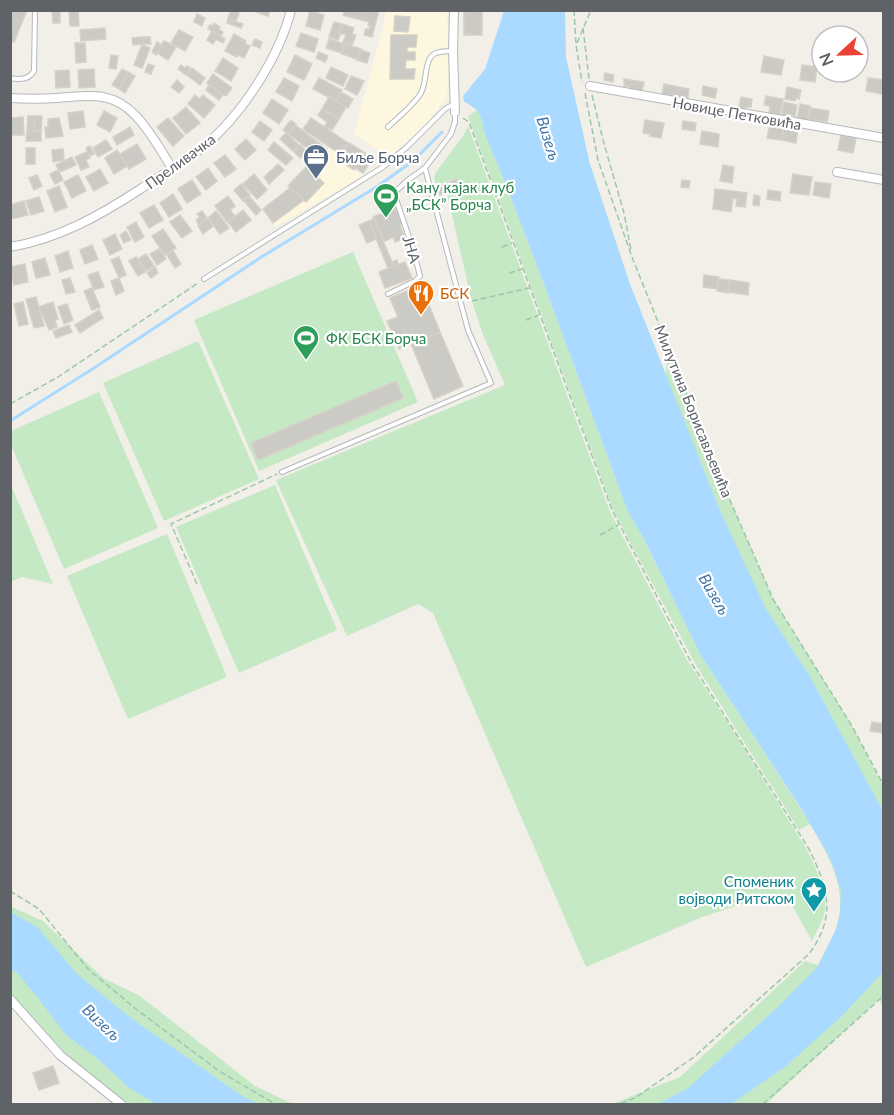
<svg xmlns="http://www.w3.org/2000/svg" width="894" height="1115" font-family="Lato,sans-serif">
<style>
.commercial{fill:#fef7e0}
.green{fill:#c5e8c5}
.water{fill:#aadaff}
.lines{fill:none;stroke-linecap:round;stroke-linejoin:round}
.stream{stroke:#aadaff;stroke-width:3}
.building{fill:#cccac5;stroke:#d6d1c6;stroke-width:1.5}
.lane-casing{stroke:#b5b8bc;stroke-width:6}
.street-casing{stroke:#b5b8bc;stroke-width:10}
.path{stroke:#9cc7a9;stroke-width:1.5;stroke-dasharray:6 3;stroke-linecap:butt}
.lane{stroke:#fff;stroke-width:4}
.street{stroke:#fff;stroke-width:8}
.labels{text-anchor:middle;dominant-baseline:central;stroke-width:4.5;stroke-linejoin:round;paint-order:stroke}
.street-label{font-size:15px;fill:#5f6368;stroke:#fff}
.service-label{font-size:15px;fill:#4e5e75;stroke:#fff;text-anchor:start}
.leisure-label{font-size:15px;fill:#27864d;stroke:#fff;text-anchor:start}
.food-label{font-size:15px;fill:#c56008;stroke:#fff;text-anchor:start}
.culture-label{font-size:15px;fill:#0d838f;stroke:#fff;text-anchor:end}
.water-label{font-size:16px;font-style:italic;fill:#4174aa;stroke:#fff}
</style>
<rect width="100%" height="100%" fill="#f1efe8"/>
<path class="commercial" d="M386,11H447L449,62L447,98L423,127L388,158L354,134L383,27Z
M328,147L340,155L337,160L354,171L356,170L363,176L275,227L263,209L290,188L288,186L306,167L315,155L320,159Z"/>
<path class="green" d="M477,110L482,117L485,135L502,175L539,271L628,512L645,541L700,654L806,817L765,623L665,383L668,350L720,477L773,599L852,726L883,786V1007L879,999L766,1104H612L680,1077L805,961L818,965C824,953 832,941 836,928C849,889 829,857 810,824L799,830L696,665L613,510L468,116Z
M468,126L610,512L687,660L745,749L807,850C815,867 827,891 825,910C824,920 816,932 812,941L789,900L773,894L702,917L586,967L433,613L418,604L347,636L276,480L505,385L482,332L471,298L447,193L461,186L456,178L436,186L434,178L436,172L463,136Z
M353,252L418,402L259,471L194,320Z
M198,341L259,479L164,521L103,383Z
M99,392L158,528L64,569L11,445V431Z
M10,485H11L53,584L22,577L11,582Z
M275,485L337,630L239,673L176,527Z
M167,534L227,677L128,719L67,576Z
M10,906L43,921L103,978L140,996L255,1086L293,1104H122L60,1055L11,999Z"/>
<path class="water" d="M504,11H565L566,57L590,164L630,284L721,513L766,609L809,675L883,811V972L842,1016L785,1067L731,1104H658L687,1089L780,1005L818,966L836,929L840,914L841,891L830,858L802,810L700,654L645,541L628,512L539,271L502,175L485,135L481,117L477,110L467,103L464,102L463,96L485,69Z
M11,912L38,928L77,974L131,1018L239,1094L258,1104H156L128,1087L98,1059L66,1035L38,998L18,974L11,969Z"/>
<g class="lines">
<path class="stream" d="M10,421L94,368L263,256L378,186L413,161L442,132"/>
</g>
<path class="building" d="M10,10H27L14,42L10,41Z
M69,10H78L79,26H70Z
M231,10L239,13L236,21L228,18Z
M250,10H270L268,16Z
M345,10L363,12L364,10H379L372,37L364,35L366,29L369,30L370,26L368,25L369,22L343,15Z
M464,10H482V35H464Z
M52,11H60V23H53Z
M310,11L324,15L320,30L306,26Z
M197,14L205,18L202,26L194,22Z
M395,16L410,17L408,32L394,31Z
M228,19L243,24L241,28L227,23Z
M334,22L342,24L339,34L340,35L338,40L329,37Z
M214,23L220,27L218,29L223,32L221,36L208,29L210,25L213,26Z
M342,24L354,28L352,34L356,35L352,45L343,42L346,35L339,33Z
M105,28L106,39L81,41L80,30Z
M179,30L193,37L185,51L171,43Z
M212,31L225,39L223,43L216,39L213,44L207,40Z
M301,33L318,39L314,52L296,46Z
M234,34L246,41L245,44L250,46L244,58L238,55L237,57L225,51Z
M391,35H417L416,47H407V52H415V60H406L405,69H415L414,79H390Z
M142,37L143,44L133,45L132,38Z
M143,37H150L151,44H143Z
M255,39L262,42L260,48L252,45Z
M329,39L344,44L342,53L326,48Z
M164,41L176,47L168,60L157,53Z
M157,42L162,45L156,55L152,52Z
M75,43H85L86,62L76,63Z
M345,44L361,49L357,59L342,54Z
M142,45L150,48L142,68L134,65Z
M361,50L370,53L367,63L357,60Z
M319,52L328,56L325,62L316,58Z
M111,55L118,56L116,69L109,68Z
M295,55L312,64L304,80L287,72Z
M764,56L784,60L781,75L761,72Z
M223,58L238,68L231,81L215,71Z
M148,64L154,66L151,74L145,72Z
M181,65L185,68L187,66L190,68L186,75L178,69Z
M802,65L817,67L815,82L800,80Z
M331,67L348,75L343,86L326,78Z
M192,68L205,78L200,85L187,75Z
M94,69L95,87L79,88L78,70Z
M122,69L128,72L119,89L112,85Z
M69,70L70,87L56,88L55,71Z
M128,72L135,76L125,93L119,89Z
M605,73L614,75L613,82L604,80Z
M213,74L232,88L226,96L207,83Z
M351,76L364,81L357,95L345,89Z
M284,78L299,86L292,101L276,92Z
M319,78L342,90L336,101L313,89Z
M868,78L884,80L882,94L866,91Z
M624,79L644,82L642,92L630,90V87L624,86Z
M177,80L184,87L179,93L171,87Z
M664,84L689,89L688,98L662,94Z
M209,85L223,95L219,100L206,90Z
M703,86L717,89L715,98L702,95Z
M787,87L801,90L799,99L796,98L795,101L785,99Z
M341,92L353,99L348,108L336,101Z
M195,95L199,99L203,95L215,105L204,118L188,104Z
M766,96L783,99L780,115L769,113L770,106L764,105Z
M329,97L346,107L339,119L322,109Z
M741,97L752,99L751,107H746L745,112L738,111Z
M272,99L288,110L279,124L263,113Z
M784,102L797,105L795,116L782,114Z
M800,104L810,106L807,122L797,120Z
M186,107L200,123L186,134L173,118Z
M811,108L829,111L827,122L809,119Z
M322,109L339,119L332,130L325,126L327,122L318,115Z
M83,111L85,127L70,129L68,113Z
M104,111L117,118L110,132L97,125Z
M28,116H35L34,131H27Z
M35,116H42L41,131H34Z
M23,117L24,135H10V118Z
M59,118L63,136L46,138L45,127H48V119Z
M168,118L184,136L173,146L157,127Z
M311,118L348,143L340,154L303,129Z
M291,120L296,124L288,134L283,130Z
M645,120L664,123L661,138L650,136V134L643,133Z
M260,121L272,130L264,141L252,132Z
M683,121L696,123L695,131L682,129Z
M770,124L784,126L781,140L767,138Z
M295,125L327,149L320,158L289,134Z
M784,126L798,128L796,143L781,140Z
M130,127L134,135L117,145L113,137Z
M27,131L41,132V141H26Z
M702,131L719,134L718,147L700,144Z
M286,133L299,145L293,151L280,139Z
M841,135L856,138L853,153L838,150Z
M246,139L256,150L245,160L235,149Z
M106,140L112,149L98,157L93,148Z
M274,142L293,158L286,165L268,150Z
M349,143L365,153L354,170L338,159Z
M137,144L146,159L129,169L120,154Z
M300,145L309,153L307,156L304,154L300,158L294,152Z
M90,146L94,154L89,156L86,148Z
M26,148H35V164H26Z
M63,149L64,160L53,162L52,150Z
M117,150L127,166L114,174L105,158Z
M87,152L90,158L86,160L89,167L81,170L75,157Z
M365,154L372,159L363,173L355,168Z
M225,155L236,169L225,177L214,163Z
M314,156L326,165L315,176L306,167Z
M72,157L76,165L60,172L56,165Z
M278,164L284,170L269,184L264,177Z
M723,165L734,167L732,183L720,181Z
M306,167L324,183L306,202L288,186Z
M208,168L217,181L206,190L196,177Z
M100,169L108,183L94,191L86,177Z
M58,170L63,180L55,184L50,174Z
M254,174L267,190L257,199L243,184Z
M793,174L812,177L809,195L790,193Z
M37,175L42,186L34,190L29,178Z
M78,175L86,191L72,198L64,182Z
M456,179L459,186L440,195L436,188Z
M192,180L201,194L187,203L178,189Z
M682,180L690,181L689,188L681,187Z
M815,182L831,184L829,198L813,195Z
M241,184L250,195L243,201L234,190Z
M59,186L67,207L55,212L47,191Z
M290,188L304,200L273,223L263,209Z
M715,189L747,193L745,207L736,206L737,199L733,198L731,212L713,209Z
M768,190L781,192L780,201L767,199Z
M173,194L182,209L169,217L160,203Z
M754,195L760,196L759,206L753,205Z
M228,196L235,206L230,210L235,216L227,222L215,206Z
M249,196L261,210L256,215L243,200Z
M39,197L44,211L31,215L26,201Z
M24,201L28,215L11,219L10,205Z
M154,205L163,220L149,228L140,213Z
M396,208L402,224L400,225L405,238L395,242L393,237L385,241L373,217Z
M243,210L251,220L236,232L228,222Z
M202,211L207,218L199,225L196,220L200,217L197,214Z
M216,211L229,228L220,234L208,218Z
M180,215L192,231L182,238L170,222Z
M208,218L213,226L203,234L198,226Z
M374,219L392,262L397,260L398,264L388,268L369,221Z
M369,221L376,239L367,243L359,225Z
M136,222L144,237L135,242L127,227Z
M163,229L176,248L165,255L152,236Z
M126,231L131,240L124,243L120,235Z
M115,234L122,249L110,255L103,240Z
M92,245L98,259L85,264L80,250Z
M159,249L166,259L157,265L150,254Z
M68,251L73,268L60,272L55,256Z
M173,251L181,264L175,268L167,255Z
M146,254L154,266L146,271L138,259Z
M119,257L126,275L119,278L111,260Z
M136,257L145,272L138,276L129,261Z
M45,258L50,275L36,278L32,262Z
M405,262L412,278L385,288L379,272Z
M25,264L28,282L14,285L10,267Z
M155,267L158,273L151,278L147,273Z
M98,272L104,287L94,290L88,275Z
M704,275L719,277L717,289L703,287Z
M70,278L75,292L66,294L62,280Z
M119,278L124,291L116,295L111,281Z
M719,279L729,280L728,293L717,291Z
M730,280L749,283L748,295L729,292Z
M421,285L440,332L399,349L387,321L398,317L390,298Z
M92,288L100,307L92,310L84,291Z
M36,297L44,326L34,328L26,299Z
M23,302L28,324L19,326L14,304Z
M53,302L58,319L55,320L57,327L49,330L39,307Z
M67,304L73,320L64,324L58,307Z
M99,310L103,318L80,333L75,325Z
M69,325L72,332L56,338L53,331Z
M440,332L463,386L434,399L411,344Z
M396,381L403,398L258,460L251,443Z
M872,722L884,724V733L870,731Z
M53,1066L59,1083L39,1090L33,1073Z"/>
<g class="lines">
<g class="lane-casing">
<path id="lane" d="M10,78C19,80 29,80 34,71L35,10
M388,127C398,117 414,105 421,93C427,83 424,60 434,54C439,51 447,51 453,51
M204,279L383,167L407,147L445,109L454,104
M388,294L415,281L420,276L413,249L395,196L396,191L408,180L425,168L451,134L455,122V112
M282,472L491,383L468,330L425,168"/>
</g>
<g class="street-casing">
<path id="street" d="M454,10L453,51L455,112
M590,86L884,138
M10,98C26,99 41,99 57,98C88,96 111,90 135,115C150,130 161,151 172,168
M837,172L884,180
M10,247C58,239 99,216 139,190C160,176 183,163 203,147C241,116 279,58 291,10
M10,999L60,1055L121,1104"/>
</g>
<path class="path" d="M574,10L576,45L582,82
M583,28L589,79
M577,43L591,10
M585,93L598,160L632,257L720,477L773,599L852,726L884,786
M592,95L603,140L624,213L631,250
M463,118L469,122L612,510L692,664L809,849C828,888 837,916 809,954L694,1057L635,1098L619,1104
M502,247L512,243
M509,273L522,269
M472,301L529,288
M526,320L539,315
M10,404L58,377L198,283
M600,535L618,525
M197,584L171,524L277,474
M10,891L39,909L88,969L136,1009L219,1071L275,1104
M763,1104L880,999L884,994"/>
<use href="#lane" class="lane"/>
<use href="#street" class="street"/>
</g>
<defs>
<g id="office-pin" transform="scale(1.35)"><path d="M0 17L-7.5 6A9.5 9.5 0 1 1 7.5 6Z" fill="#5c6f8a" stroke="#fff"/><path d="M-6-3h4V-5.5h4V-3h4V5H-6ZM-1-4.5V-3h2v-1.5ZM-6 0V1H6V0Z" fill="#fff"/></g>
<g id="stadium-pin" transform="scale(1.35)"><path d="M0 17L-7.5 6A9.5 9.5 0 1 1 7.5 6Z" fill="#2e9e5b" stroke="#fff"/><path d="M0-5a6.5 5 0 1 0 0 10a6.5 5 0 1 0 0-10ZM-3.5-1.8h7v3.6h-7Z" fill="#fff"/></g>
<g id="restaurant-pin" transform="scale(1.35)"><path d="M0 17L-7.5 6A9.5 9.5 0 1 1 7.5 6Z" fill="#e8710a" stroke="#fff"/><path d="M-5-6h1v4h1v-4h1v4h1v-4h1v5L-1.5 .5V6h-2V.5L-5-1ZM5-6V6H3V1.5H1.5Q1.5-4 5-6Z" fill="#fff"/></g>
<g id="sight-pin" transform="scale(1.35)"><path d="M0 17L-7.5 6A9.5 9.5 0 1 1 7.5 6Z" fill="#0f9aa8" stroke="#fff"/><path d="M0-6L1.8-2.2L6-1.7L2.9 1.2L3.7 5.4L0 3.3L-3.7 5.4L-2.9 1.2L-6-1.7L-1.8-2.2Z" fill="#fff"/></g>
</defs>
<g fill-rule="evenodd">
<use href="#office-pin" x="316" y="157"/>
<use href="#stadium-pin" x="386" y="196"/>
<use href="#restaurant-pin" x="421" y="293"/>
<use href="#stadium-pin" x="306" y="338"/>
<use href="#sight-pin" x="814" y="890"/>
</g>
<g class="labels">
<g class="street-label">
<text transform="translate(737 113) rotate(10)">Новице Петковића</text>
<text transform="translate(180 161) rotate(-36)">Преливачка</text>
<text transform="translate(412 249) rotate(73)">ЈНА</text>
<text transform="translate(694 411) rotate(68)">Милутина Борисављевића</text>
</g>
<g class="service-label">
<text x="336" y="157">Биље Борча</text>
</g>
<g class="leisure-label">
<text x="406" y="187">Кану кајак клуб<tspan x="406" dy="17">„БСК” Борча</tspan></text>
<text x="326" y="338">ФК БСК Борча</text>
</g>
<g class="food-label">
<text x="440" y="293">БСК</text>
</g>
<g class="culture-label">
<text x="794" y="881">Споменик<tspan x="794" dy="17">војводи Ритском</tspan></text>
</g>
<g class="water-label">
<text transform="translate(549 138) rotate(73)">Визељ</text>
<text transform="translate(715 594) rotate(60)">Визељ</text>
<text transform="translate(102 1022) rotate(44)">Визељ</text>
</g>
</g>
<rect width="894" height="1115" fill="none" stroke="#5f6368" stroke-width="24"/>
<g transform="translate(840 54) rotate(248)"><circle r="28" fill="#ffffff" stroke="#bfc1c3" stroke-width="1.5"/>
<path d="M0-4.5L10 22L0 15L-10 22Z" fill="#ea4335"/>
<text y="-9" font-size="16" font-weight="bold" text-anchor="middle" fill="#5f6368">N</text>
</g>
</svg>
